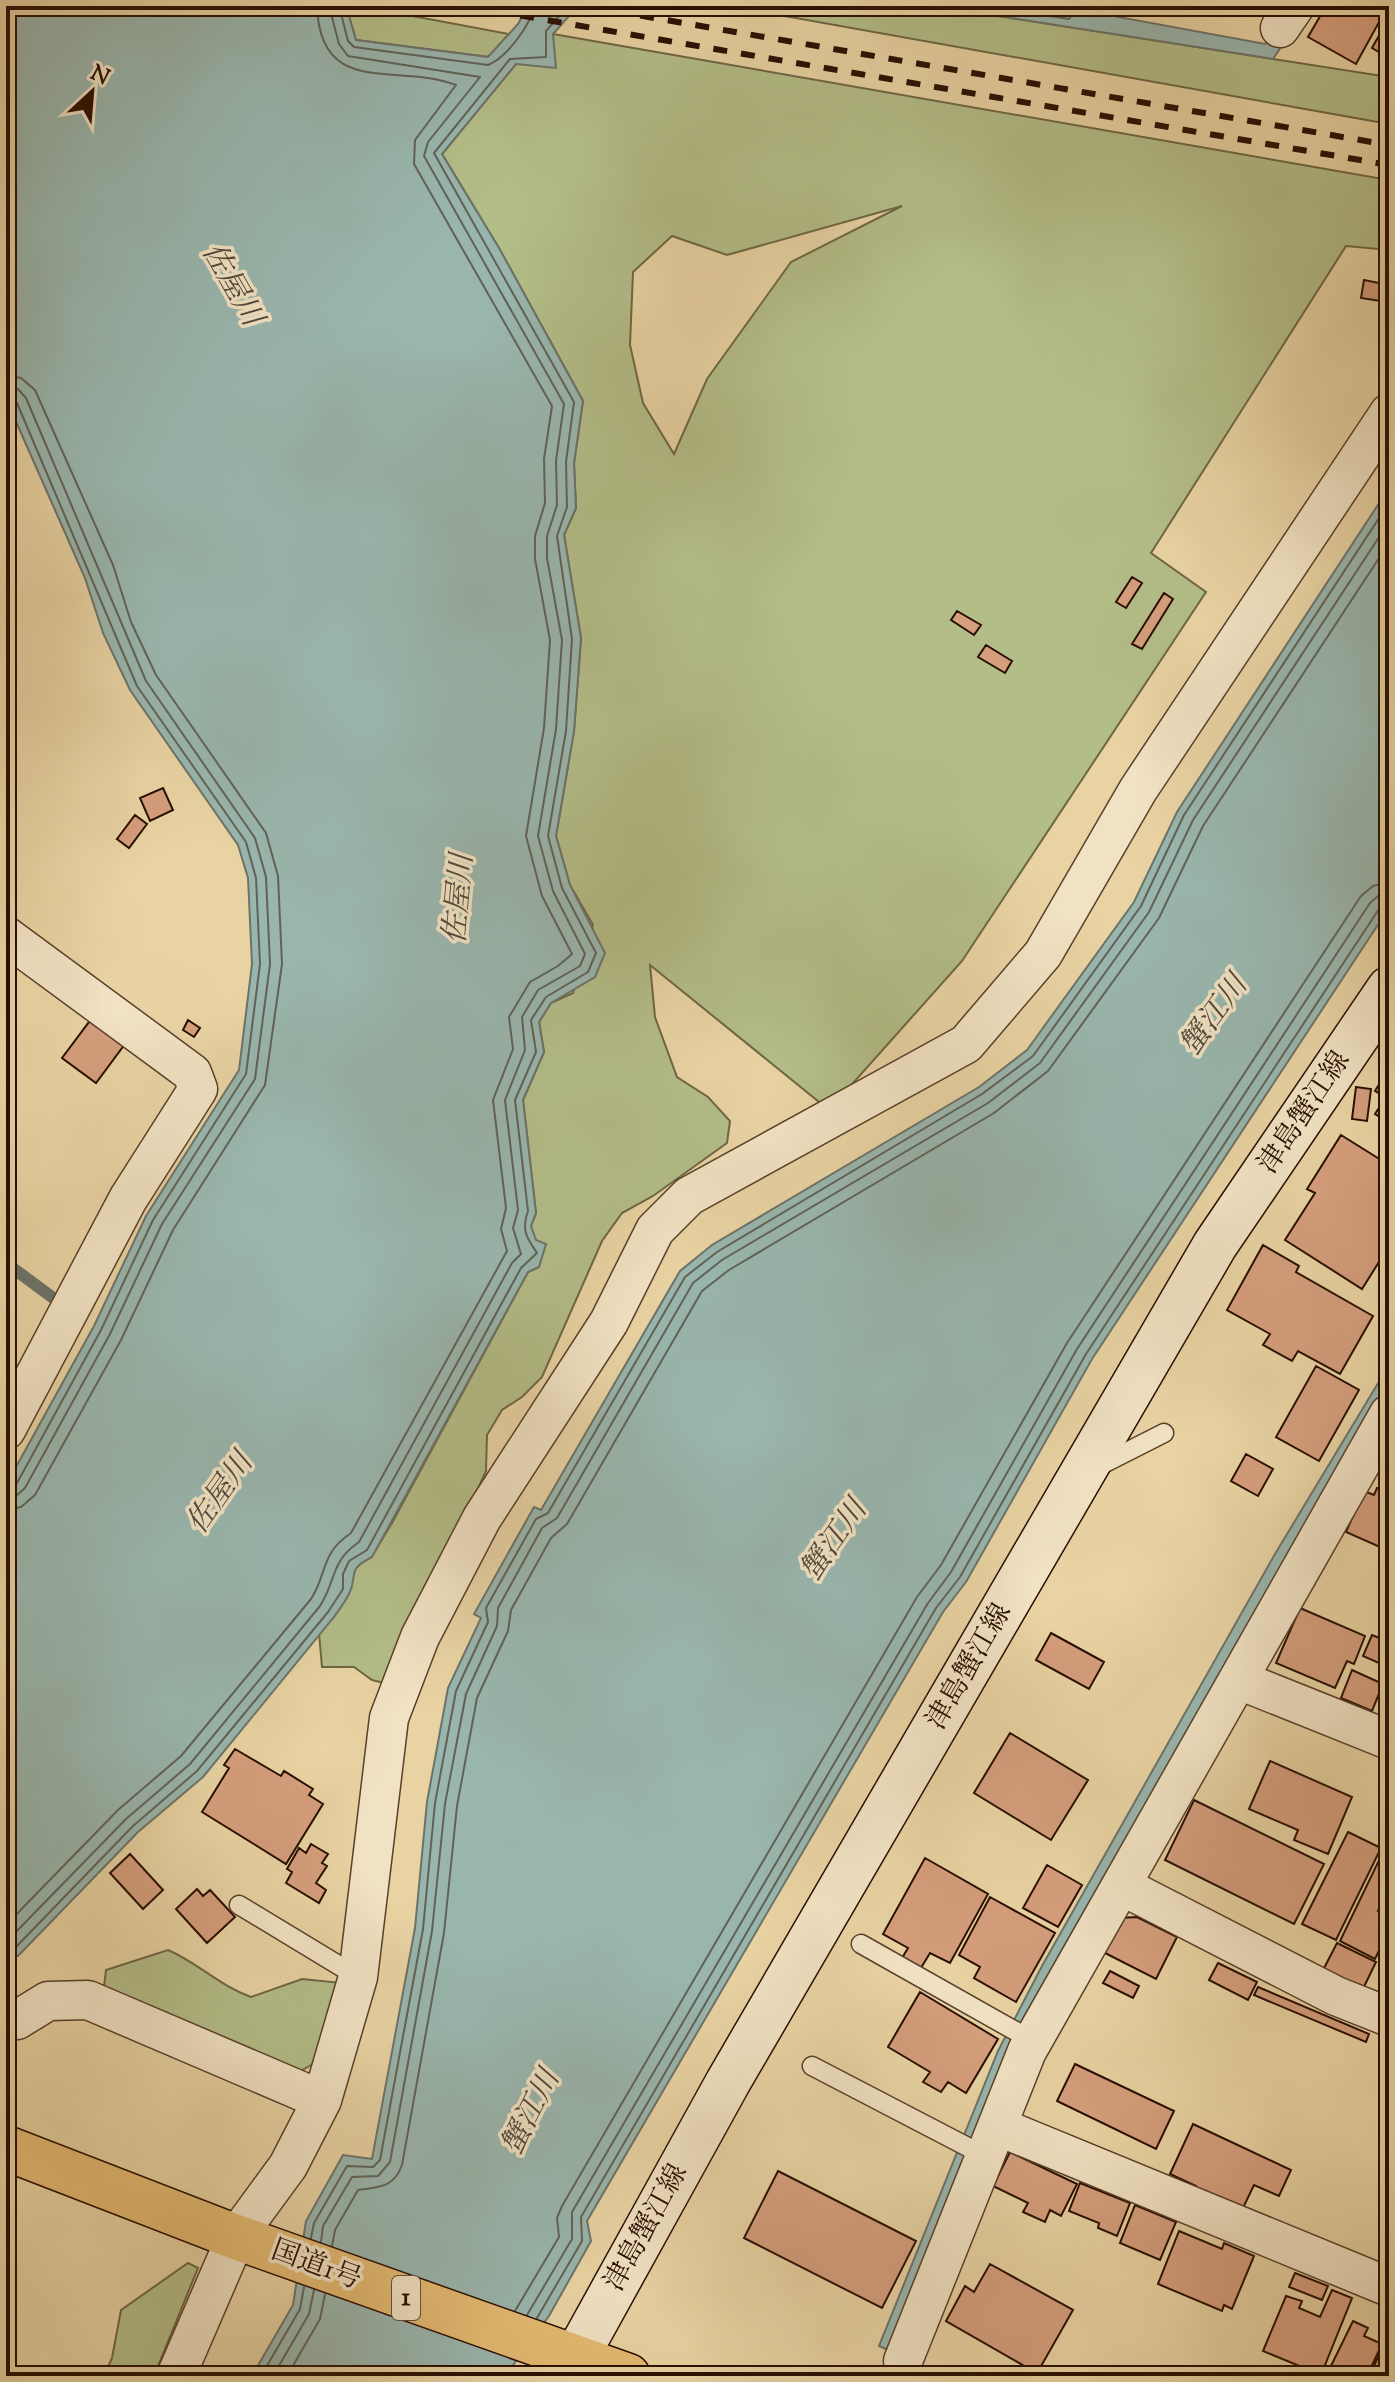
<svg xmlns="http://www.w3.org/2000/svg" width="1395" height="2382" font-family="'Sorts Mill Goudy','Noto Serif JP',serif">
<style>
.green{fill:#b3bd88;stroke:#6e6644;stroke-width:2;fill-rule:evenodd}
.water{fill:#99b6ae;stroke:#6c7369;stroke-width:2}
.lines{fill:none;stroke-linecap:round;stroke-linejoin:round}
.shore{stroke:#606258;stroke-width:2}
.stream{stroke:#6c7369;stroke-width:12}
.building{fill:#d59e7d;stroke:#280e01;stroke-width:2}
.lane-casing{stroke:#583f2a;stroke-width:21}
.street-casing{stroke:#583f2a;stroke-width:41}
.secondary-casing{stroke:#280e01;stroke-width:47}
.highway-casing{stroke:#280e01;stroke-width:47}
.lane{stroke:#f1e2c3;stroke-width:18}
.street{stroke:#f1e2c3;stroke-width:38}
.secondary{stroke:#f1e2c3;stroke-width:44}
.highway{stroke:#e4ba72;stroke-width:44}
.rail{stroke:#280e01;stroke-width:6;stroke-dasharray:14 14;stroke-linecap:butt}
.labels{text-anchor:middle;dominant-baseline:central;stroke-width:7;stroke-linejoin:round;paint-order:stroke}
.shield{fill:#f1e2c3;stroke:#644e3b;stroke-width:2}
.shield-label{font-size:26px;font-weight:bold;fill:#280e01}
.street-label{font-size:28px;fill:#280e01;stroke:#f1e2c3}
.water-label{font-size:30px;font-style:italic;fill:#50493e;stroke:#f1e2c3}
</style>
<rect width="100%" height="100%" fill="#e9d3a3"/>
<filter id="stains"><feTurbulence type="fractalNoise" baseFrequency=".0025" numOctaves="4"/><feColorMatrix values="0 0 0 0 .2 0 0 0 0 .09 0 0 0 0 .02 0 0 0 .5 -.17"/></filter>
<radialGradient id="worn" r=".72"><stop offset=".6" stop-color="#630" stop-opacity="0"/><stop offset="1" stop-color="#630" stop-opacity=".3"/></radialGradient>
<path class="green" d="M346,6H359L509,34L489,57L356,40Z
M729,6H934L1389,77V124Z
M553,34L1389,180V250L1346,246L1151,553L1206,592L962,961L829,1110L650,965L655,1017L677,1077L708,1097L730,1121L727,1143L653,1196L622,1213L602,1241L542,1377L522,1397L502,1410L487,1435L486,1471L388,1684L372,1680L354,1667H322L319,1633L334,1617L357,1565L372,1556L392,1523L528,1272L539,1267L531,1226L536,1213L523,1100L544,1052L539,1022L551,1003L573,993L593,925L570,885L556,836L574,731L581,638L564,535L576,508L574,463L583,401L499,248L442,154L516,64ZM902,206L791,262L707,379L674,454L643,403L630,345L633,272L672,236L727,255Z
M168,1950C198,1963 220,1986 251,1997L302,1979L342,1983L318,2061L299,2072L103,1995L106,1970Z
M188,2263L198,2268L154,2376H104L112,2358L121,2310Z"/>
<path class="water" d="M6,6H346L356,40L488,57L518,24L528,6H578L553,34L556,68L516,64L442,154L499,248L583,401L574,463L576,508L564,535L581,638L574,731L556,836L570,885L605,953L595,977L551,1003L539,1022L544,1052L523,1100L536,1213L531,1226L536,1240L546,1244L539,1267L528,1272L372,1557C345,1571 359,1574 349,1594C345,1602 339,1610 334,1617L203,1777L138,1832L18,1956L6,1955V1485L94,1326L146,1216L239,1070L252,964L248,878L238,845L130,690L103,633L85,578L6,399Z
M934,6H1059L1265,44L1269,39L1281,47L1273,59Z
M1389,488V908L1092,1359L966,1582L943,1612L587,2221L591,2241L549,2316L505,2376H252L293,2305L306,2221L343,2155L372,2159L415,1928L427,1802L448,1688L481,1618L474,1614L534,1507L541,1510L680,1271L712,1245L979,1087L1027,1050L1134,902L1177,812Z
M1389,1365V1390L1284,1567L888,2350L879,2346L998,2051L1042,1966L1275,1554Z"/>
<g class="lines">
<path class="shore" d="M339,6L348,41L354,47L488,65C506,58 531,25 534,6
M986,6L1069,19L1072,15L1071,6
M6,375L21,378L35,390L113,565L131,622L156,675L266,833L278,876L282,964L265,1085L173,1230L121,1340L35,1495L21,1507L6,1510
M6,387L18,389L26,398L146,681L255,838L266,877L270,964L255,1079L162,1224L110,1334L25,1488L16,1496L6,1498
M6,397L17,403L137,686L246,842L256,878L260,964L246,1074L153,1220L101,1330L17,1483L6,1487
M6,1925L118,1810L181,1756L311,1599C328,1572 320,1554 351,1533L507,1251L501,1229L506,1208L493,1100L513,1049L509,1017L530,982L558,966L572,954L542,896L526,836L544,728L550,640L535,559V536L545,503L544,459L552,406L414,164L415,140L456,85C398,62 320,99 317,6
M6,1938L12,1936L126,1819L190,1764L320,1606C337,1579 330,1562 359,1542L512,1263L521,1254L513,1228L518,1210L505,1100L525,1050L522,1017L538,990L580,966L585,954L553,891L538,836L556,729L562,640L547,558V536L557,505L556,461L564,404L424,156L428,142L480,77L348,56L339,44L329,6
M6,1948L16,1947L133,1826L197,1771L328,1612L343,1589V1574L349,1561L367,1550L521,1268L537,1253C527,1238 521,1231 528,1211L515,1100L536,1052L531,1020L546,997L588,972L596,953L562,888L548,836L566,731L572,639L557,536L567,507L566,462L574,402L434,153L510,59L546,57V31L568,6
M311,2238L314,2223L347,2166L373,2167L380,2160L423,1929L435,1803L456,1691L488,1622L486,1608L536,1519L548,1513L685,1277L717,1252L982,1094L1033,1056L1141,906L1184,815L1389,503
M321,2242L323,2226L352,2177L378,2176L390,2162L432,1931L445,1804L466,1694L497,1626L498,1608L542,1528L557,1518L693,1283L722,1260L988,1103L1040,1063L1149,912L1193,820L1389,522
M332,2246L335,2230L358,2190C378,2187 394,2188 402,2165L444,1933L457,1806L477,1698L508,1631L511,1610L551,1538L567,1524L702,1291L729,1270L994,1113L1048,1071L1159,918L1203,826L1389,543
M515,2311L559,2237L557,2218L562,2206L917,1597L941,1565L1067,1343L1361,896L1373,886L1389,882
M527,2315L572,2239V2212L928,1603L951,1572L1077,1349L1370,903L1378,896L1389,895
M537,2318L582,2241L581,2217L936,1608L960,1577L1086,1354L1379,909L1389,905
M261,2376L300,2309L304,2287
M273,2376L309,2314L314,2290
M287,2376L320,2319L325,2294"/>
<path class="stream" d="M6,1263L60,1303"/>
</g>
<path class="building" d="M1326,6H1367L1383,15L1356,64L1308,37Z
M1389,18V58L1372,48Z
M1364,280L1384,284L1381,301L1361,298Z
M1132,577L1142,583L1126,608L1116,602Z
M1164,593L1173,599L1142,649L1132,644Z
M957,611L981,625L974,635L951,620Z
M986,645L1012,661L1005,673L978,657Z
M163,788L173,810L150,821L140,798Z
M135,815L147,824L129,848L117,839Z
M92,1018L125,1044L96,1083L62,1058Z
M188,1020L200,1028L194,1037L183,1030Z
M1389,1069V1123L1375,1114L1386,1097L1375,1091Z
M1356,1087L1371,1089L1367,1121L1352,1119Z
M1341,1135L1389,1165V1246L1362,1289L1285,1240L1315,1193L1307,1189Z
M1263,1245L1299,1266L1296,1272L1373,1316L1340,1374L1298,1351L1292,1361L1263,1345L1270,1334L1227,1310Z
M1316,1366L1359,1390L1319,1461L1276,1437Z
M1246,1454L1273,1469L1258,1496L1231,1481Z
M1377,1488L1389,1493V1551L1346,1532L1364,1491L1374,1495Z
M1300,1608L1365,1636L1354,1664L1347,1661L1335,1688L1276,1663Z
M1051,1633L1104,1662L1089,1689L1036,1660Z
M1372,1635L1389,1642L1388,1667L1363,1656Z
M1352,1670L1383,1684L1372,1711L1341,1698Z
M1010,1733L1088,1780L1051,1840L974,1793Z
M235,1749L281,1776L284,1771L313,1789L309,1795L323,1804L286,1864L202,1812L229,1768L224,1765Z
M1270,1761L1352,1797L1328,1854L1294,1840L1298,1830L1249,1809Z
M1194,1800L1324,1864L1294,1924L1165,1860Z
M1348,1832L1381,1848L1336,1940L1302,1924Z
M311,1844L328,1854L322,1863L327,1866L316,1883L326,1890L319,1903L286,1883L292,1872L287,1869L299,1848L306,1853Z
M1383,1852L1389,1855V1896L1386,1894L1378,1911L1389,1916V1930L1375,1959L1340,1941Z
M130,1854L163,1890L143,1909L110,1873Z
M925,1858L988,1894L950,1963L930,1953L921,1968L902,1958L908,1948L883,1934Z
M1047,1865L1082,1885L1058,1927L1023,1908Z
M197,1889L203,1896L210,1890L235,1917L207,1943L176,1909Z
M990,1897L1055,1933L1016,2002L974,1978L980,1967L959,1955Z
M1137,1917L1177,1937L1156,1979L1103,1952L1120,1918Z
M1337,1943L1376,1962L1362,1991L1322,1972Z
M1218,1963L1257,1982L1248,2000L1209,1980Z
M1110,1971L1139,1986L1133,1998L1103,1983Z
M1258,1987L1369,2034L1366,2042L1254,1995Z
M920,1992L998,2039L966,2093L948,2082L941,2092L923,2082L930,2072L888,2047Z
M1075,2064L1174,2111L1156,2149L1057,2101Z
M1193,2124L1291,2170L1279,2196L1254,2185L1243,2208L1217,2196L1214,2203L1193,2193L1196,2186L1170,2174Z
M1010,2152L1077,2184L1061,2216L1050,2210L1045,2222L1023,2212L1028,2203L993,2186Z
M778,2171L916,2241L882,2308L744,2238Z
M1080,2183L1130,2203L1117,2236L1098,2228L1099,2223L1069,2211Z
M1135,2205L1176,2222L1160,2260L1120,2243Z
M1179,2231L1222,2249L1224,2243L1254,2256L1232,2309L1224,2305L1222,2311L1158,2284Z
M990,2264L1073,2310L1040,2368L1036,2366L1033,2371L946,2321L965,2286L974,2292Z
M1295,2273L1328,2286L1322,2300L1289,2287Z
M1332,2290L1352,2298L1321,2375L1263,2351L1286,2296L1302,2301L1299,2308L1320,2317Z
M1353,2321L1368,2328L1364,2336L1382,2344L1367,2376H1326Z
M1381,2351L1389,2355V2376H1369Z"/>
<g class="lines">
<g class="lane-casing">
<path id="lane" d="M1095,1468L1164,1433
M239,1905L358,1977
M861,1944L1033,2041
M812,2066L985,2156"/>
</g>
<g class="street-casing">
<path id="street" d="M1280,28L1295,6
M6,936L192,1073L198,1089L128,1199L6,1430
M1239,1680L1389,1740
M1122,1886L1336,1996L1389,2017
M17,2020L48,2001L88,2000L322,2100
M997,2126L1389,2287
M903,2361L1027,2051L1389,1414
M176,2376L236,2237L288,2166L322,2100L358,1977L389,1718L420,1637L482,1518L609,1322L655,1230L689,1196L966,1044L1043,954L1138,790L1389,413"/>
</g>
<g class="secondary-casing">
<path id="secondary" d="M575,2359L728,2082L1215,1245L1389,989"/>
</g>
<g class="highway-casing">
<path id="highway" d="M6,2148L236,2237L628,2376"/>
</g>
<use href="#lane" class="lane"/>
<use href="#street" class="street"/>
<use href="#secondary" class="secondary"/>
<use href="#highway" class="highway"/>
<path class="rail" d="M465,6L1389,165
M585,6L1389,145"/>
</g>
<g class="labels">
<rect class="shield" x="392" y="2276" width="28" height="44" rx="6"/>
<g class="shield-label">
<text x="406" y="2298">1</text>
</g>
<g class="street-label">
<text transform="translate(1305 1113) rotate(-56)">津島蟹江線</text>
<text transform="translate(970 1667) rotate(-60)">津島蟹江線</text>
<text transform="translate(647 2228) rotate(-61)">津島蟹江線</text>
<text transform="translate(316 2266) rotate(20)">国道1号</text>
</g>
<g class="water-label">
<text transform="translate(231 285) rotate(60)">佐屋川</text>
<text transform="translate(460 899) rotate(-85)">佐屋川</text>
<text transform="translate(1215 1016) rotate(-54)">蟹江川</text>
<text transform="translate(221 1494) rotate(-55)">佐屋川</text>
<text transform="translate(835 1541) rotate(-55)">蟹江川</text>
<text transform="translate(532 2113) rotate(-63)">蟹江川</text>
</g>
</g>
<rect width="1395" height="2382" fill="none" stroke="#e9d3a3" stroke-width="32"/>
<rect x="8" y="8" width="1379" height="2366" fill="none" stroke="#280e01" stroke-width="4"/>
<rect x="16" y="16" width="1363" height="2350" fill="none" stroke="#280e01" stroke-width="2"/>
<g transform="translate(92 92) rotate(26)" stroke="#f1e2c3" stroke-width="6" paint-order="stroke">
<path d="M0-6L14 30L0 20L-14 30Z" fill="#280e01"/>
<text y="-12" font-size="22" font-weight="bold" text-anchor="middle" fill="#280e01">N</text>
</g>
<rect width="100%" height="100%" filter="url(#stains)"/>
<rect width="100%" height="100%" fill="url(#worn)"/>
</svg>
